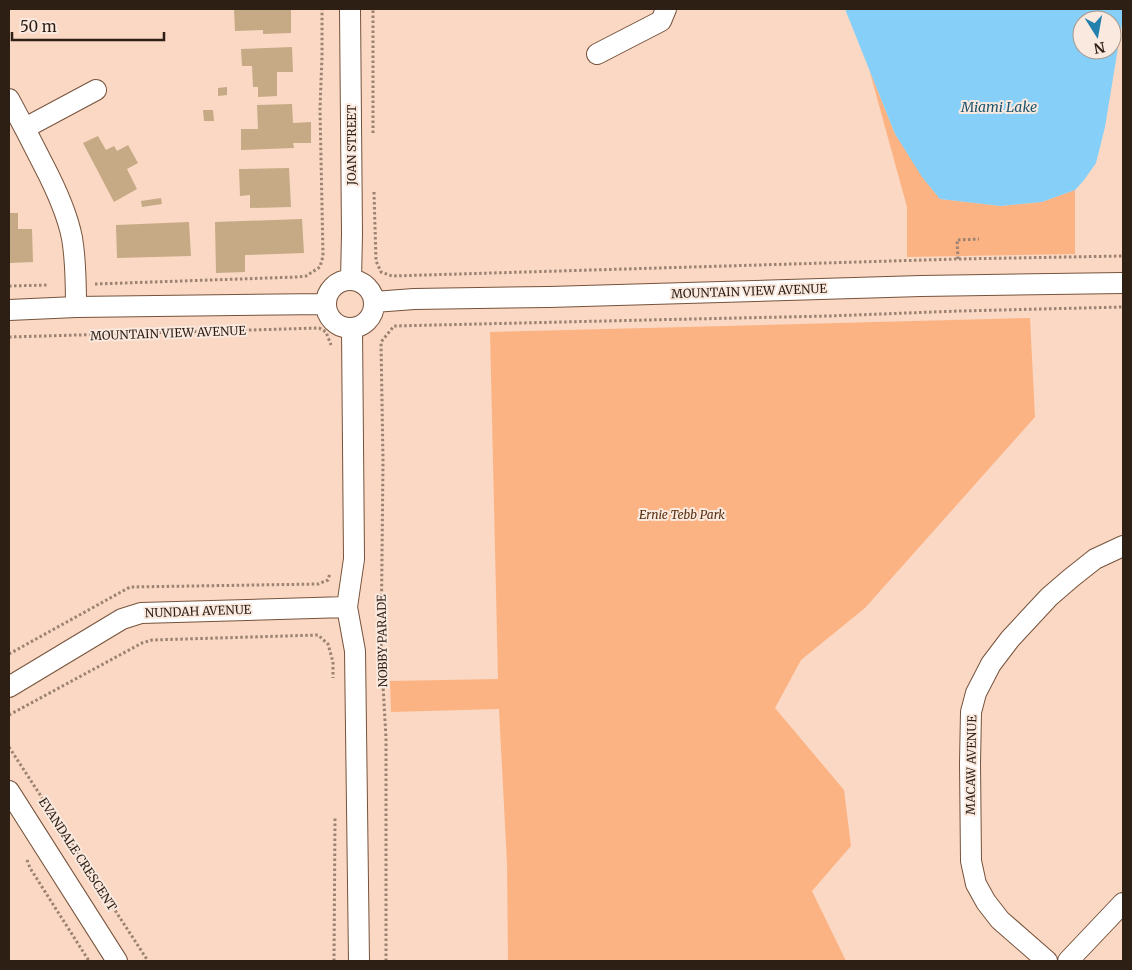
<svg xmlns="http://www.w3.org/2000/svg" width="1132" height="970" font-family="Merriweather,serif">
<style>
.green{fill:#fcb384}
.water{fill:#85cff8;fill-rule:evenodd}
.building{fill:#c5aa85}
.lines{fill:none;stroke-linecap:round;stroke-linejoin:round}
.minor-casing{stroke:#76533c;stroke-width:22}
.path{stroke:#9b8272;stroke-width:3;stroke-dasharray:2.5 2.5;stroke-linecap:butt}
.minor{stroke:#fff;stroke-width:20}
.labels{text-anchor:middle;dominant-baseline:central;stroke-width:4;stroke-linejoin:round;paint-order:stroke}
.street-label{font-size:12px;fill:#2e1f15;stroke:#fae9de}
.park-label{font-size:12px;font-style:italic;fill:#592f10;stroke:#fae9de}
.water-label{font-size:14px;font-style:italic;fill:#1c5571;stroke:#fae9de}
</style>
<rect width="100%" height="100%" fill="#fad8c3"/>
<path class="green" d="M869,69L895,134L940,199L1001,206L1042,202L1075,190V254L907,257V207Z
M1030,318L1035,417L865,608L801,660L775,708L844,790L851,846L812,891L846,961H508L507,864L499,709L391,712L390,681L498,679L490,332Z"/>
<path class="water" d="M845,9H1123V17L1105,127L1096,163L1084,180L1075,190L1042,202L1001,206L940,199L922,177L895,134ZM1082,20H1112V50H1082Z"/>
<path class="building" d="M234,9H291V33L263,34V30L235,31Z
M292,47L293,72H277V96L258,97V87H253L252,66H242L241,49Z
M227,87V95L218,96V88Z
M292,104L293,123L311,122V143H293L294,148L241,150V129H258L257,105Z
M203,110H213L214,121H204Z
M98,136L106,150L114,146L117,151L128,145L138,163L127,169L137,189L114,202L83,143Z
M289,168L291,207L250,208V195L240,196L239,169Z
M161,198L162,204L142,207L141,201Z
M9,213H18V229H32L33,262L9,263Z
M302,219L304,253L245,255V272L216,273L215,222Z
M189,222L191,256L117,258L116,225Z"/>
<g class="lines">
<g class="minor-casing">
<path id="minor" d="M350,9L352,234L351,280
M597,54L661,21L666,9
M9,99C21,121 32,142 43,164C55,187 67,212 72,238C76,261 76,284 76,307
M25,128L96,90
M326 304a24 24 0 1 1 48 0a24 24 0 1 1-48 0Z
M374,302L414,299L549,297L921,286L1123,283
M9,310L76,307L326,304
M352,328L354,559L347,607L355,651L359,961
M9,687L122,619L141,613L347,607
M9,791L117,961
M1047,961L1000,920L986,902L976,884L971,861L970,763L971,712L976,693L991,664L1010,639L1049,597L1071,578L1095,559L1123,546
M1068,961L1123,903"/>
</g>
<path class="path" d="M373,133V9
M374,192L376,261L381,272L392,276L958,259L1123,256
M958,259L957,240L979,239
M95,284L297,277L306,276L320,267L323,256L320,109L322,56V9
M9,286L49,285
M9,337L319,328L326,332L331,345
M9,654L130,587L318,584L328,580L330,573
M9,715L142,643L152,640L318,635L328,644L333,662V678
M9,747L148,961
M27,860L30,868L89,961
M334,961L335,817
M386,961V738L381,651L383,461L381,342L394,326L647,320L829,316L959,311L1123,307"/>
<use href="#minor" class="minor"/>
</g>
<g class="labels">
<g class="street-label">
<text transform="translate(351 145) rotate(-90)">JOAN STREET</text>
<text transform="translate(749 291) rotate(-2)">MOUNTAIN VIEW AVENUE</text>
<text transform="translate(168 333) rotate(-2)">MOUNTAIN VIEW AVENUE</text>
<text transform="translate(198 611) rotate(-2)">NUNDAH AVENUE</text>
<text transform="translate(382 641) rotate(-91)">NOBBY PARADE</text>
<text transform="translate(971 765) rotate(-89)">MACAW AVENUE</text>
<text transform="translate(78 854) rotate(57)">EVANDALE CRESCENT</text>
</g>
<g class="park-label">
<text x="682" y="514">Ernie Tebb Park</text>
</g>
<g class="water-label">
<text x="999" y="107">Miami Lake</text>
</g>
</g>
<rect width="1132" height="970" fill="none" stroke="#2e1f15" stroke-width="20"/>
<g transform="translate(1097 35) rotate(169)"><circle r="24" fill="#fae9de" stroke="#a8988e"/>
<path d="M0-4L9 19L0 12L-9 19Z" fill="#2281ad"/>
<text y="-8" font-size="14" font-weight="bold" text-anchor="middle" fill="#2e1f15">N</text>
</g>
<path d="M12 32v8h152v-8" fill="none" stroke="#2e1f15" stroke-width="2.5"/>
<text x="20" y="32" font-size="15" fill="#2e1f15" stroke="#fae9de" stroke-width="4" paint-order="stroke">50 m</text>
</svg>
